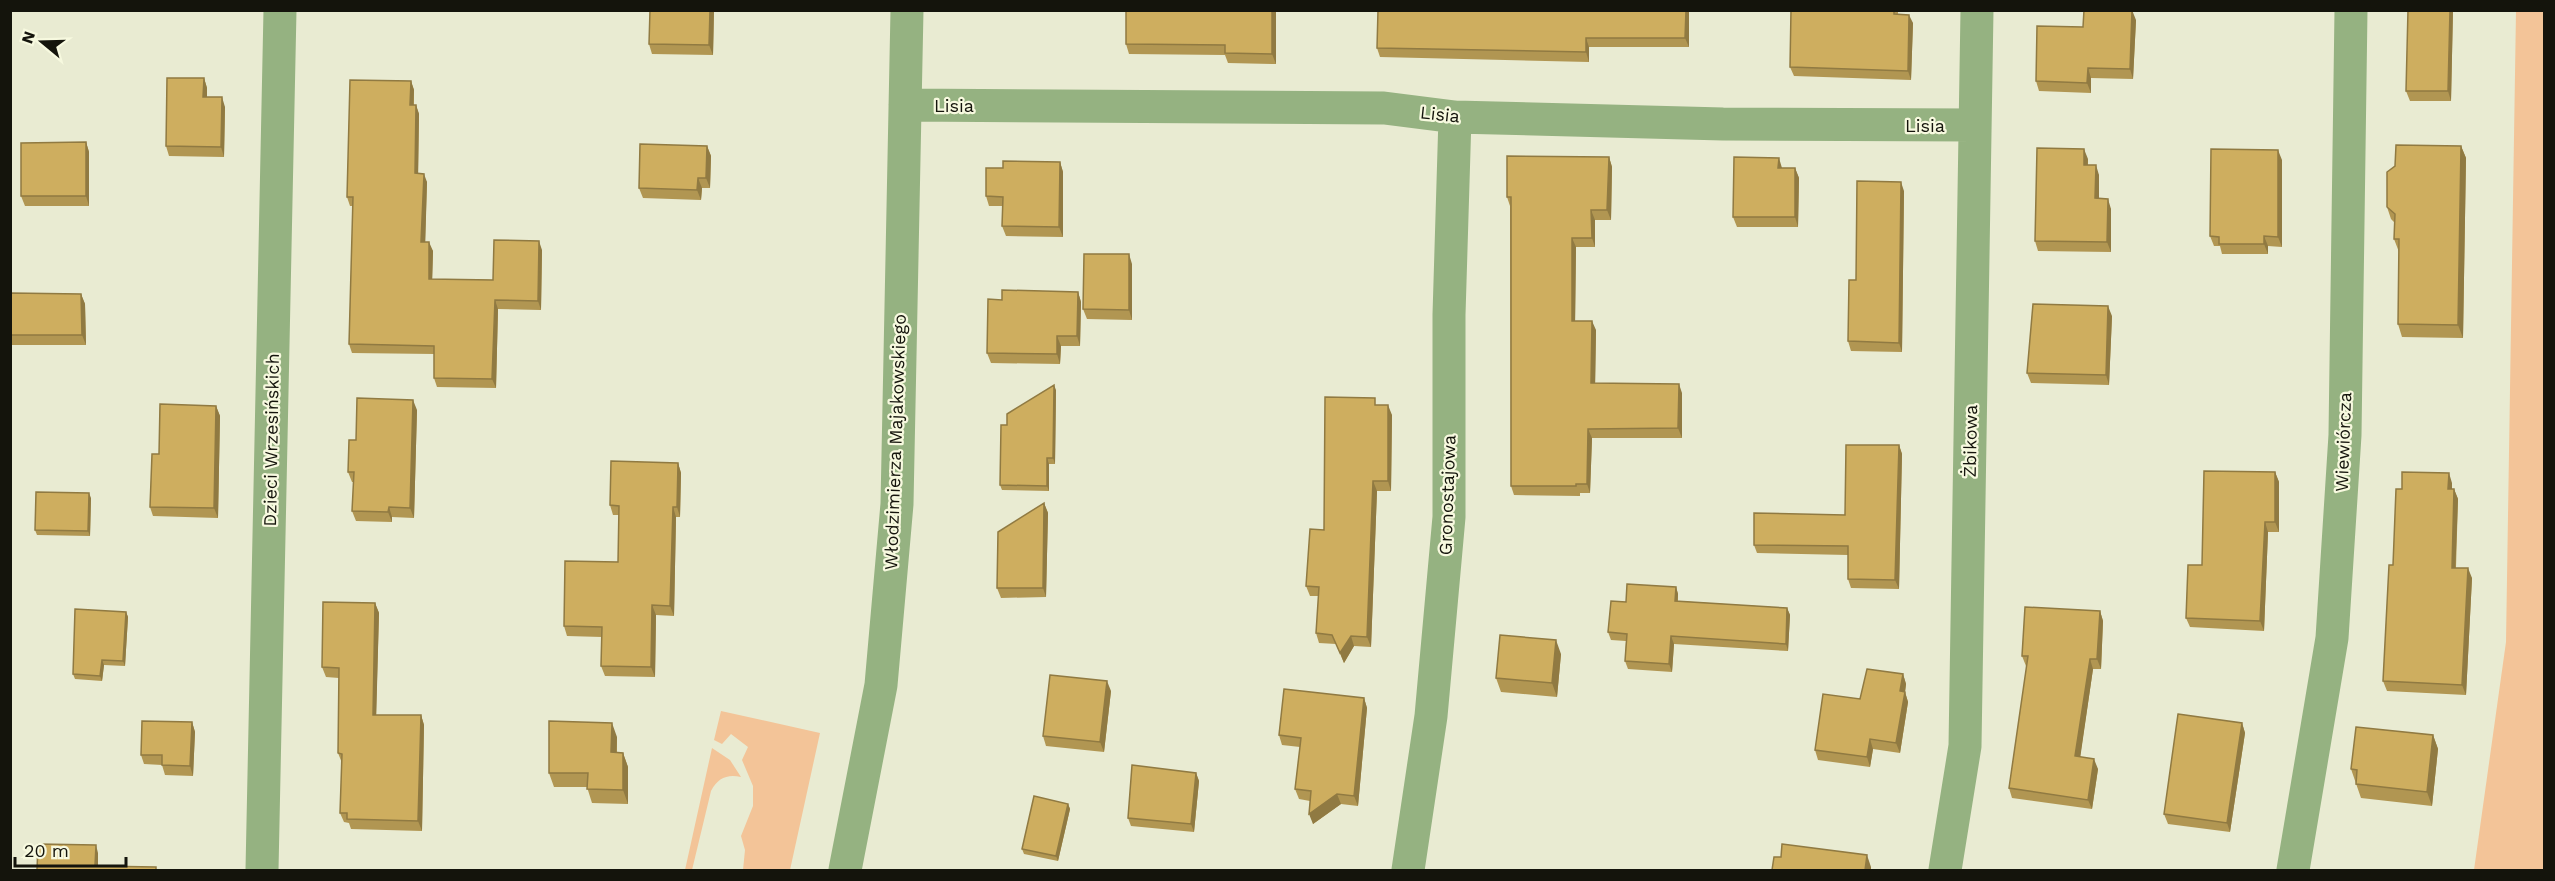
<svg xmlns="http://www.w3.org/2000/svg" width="2555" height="881" font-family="'Work Sans',sans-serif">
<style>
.green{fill:#f3c498}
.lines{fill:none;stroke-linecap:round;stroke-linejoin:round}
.minor{stroke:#95b281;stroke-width:33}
.wall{fill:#b19652}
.shaded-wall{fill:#907a42}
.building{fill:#ceae5f;stroke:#907a42;stroke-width:1.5}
.labels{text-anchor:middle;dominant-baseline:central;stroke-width:4.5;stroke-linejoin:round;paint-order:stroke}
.street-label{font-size:18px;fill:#14140c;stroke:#f7f9df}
</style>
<rect width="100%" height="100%" fill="#e9ebd2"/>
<path class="green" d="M2516,11H2544V870H2474L2506,642Z
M721,711L820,733L790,870H743L745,850L741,836L753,806V786L742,760L748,747L731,734L722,744L714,740Z
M712,748L730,760L741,777C727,774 718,778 711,791L692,870H685Z"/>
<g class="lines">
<path class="minor" d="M905,105L1384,108L1455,117L1723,124L1975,125
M262,870L280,10
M845,870L881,685L897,504L907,10
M1408,870L1431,716L1449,517V315L1455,117
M1945,870L1965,746L1977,10
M2293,870L2332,638L2345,435L2351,10"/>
</g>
<path class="wall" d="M714,10L713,55L652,54L649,44Z
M1126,10H1276V64L1228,63L1225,55L1129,54L1126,44Z
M1689,10V47H1589V62L1380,57L1377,48Z
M1791,10H1898V14L1913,23L1911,80L1794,76L1790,67Z
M2453,10L2451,101H2410L2406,91Z
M2136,20L2133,79L2091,78V93L2039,91L2036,81L2083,27Z
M204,78L207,88V97L225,107L224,157L169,156L166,146Z
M411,81L414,90V105H416L419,114L418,173L427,182L425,242L433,251L432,279L493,280L542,250L541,310L498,309L496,388L437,387L434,378V354L352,353L349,344L353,206H350L347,197Z
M86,142L89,152V206H25L21,196Z
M707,146L711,156L710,188H702L701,200L643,198L639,188Z
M2461,146L2466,158L2463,338L2402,337L2398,324L2399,252L2394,239V222L2391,219L2387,207Z
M1609,157L1612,167L1611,220H1595V247H1576L1575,321L1596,330L1595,383L1682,393V438H1592L1590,493H1580V496L1514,495L1511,486L1510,206L1507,197Z
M2088,159V165L2099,175V199L2111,209V252L2038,251L2035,241Z
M2282,160V247L2268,246V254H2222L2220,246H2214L2210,236Z
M1060,162L1063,172V237L1006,236L1002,226L1003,206H989L986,196L1003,168Z
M1782,168H1795L1799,178L1798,227H1737L1733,217Z
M1904,191L1902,352L1851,351L1848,341L1856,280Z
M1132,264V320L1087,319L1083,309Z
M1078,292L1081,302L1080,346H1061L1060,364L991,363L987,353L1002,300Z
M10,293L81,294L85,304L86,345H10Z
M2112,316L2109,385L2031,383L2027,373Z
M1056,390L1055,464H1049V491L1002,490L1000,485L1007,425Z
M1377,405L1392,415L1391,491H1377L1371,647L1354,646L1344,663L1336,644L1319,643L1316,633L1319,596H1310L1306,586L1324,530Z
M216,406L220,416L218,518L153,516L150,507L159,454Z
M417,410L414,518L392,517V522L356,521L352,511L354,482H352L348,472L356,440Z
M1899,445L1902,454L1899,589L1851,588L1848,579V555L1757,553L1754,545L1845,515Z
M678,463L681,473L680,517H676L674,616L656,615L655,677L605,676L601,666L602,637L567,636L564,626L618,562L619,515H613L610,505Z
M2275,472L2279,482V532H2268L2264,631L2190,627L2186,618L2202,565Z
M2452,483V489H2454L2458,499L2456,568L2472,578L2466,695L2387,691L2383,681L2393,565L2402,489Z
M91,498L90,536L37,535L35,530Z
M1044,503L1048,513L1046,597L1001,598L997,588Z
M1676,587L1678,594V601L1787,608L1790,615L1788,651L1674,644L1672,672L1628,669L1625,661L1626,641L1611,640L1608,632L1626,602Z
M375,603L379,613L376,715H421L424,725L422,831L351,829L349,823L344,822L340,813L342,763L338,753L339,678L326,677L322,667Z
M2100,611L2103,621L2101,669H2093L2080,757L2098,769L2092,809L2012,798L2009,788L2027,666H2026L2022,656Z
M126,612L128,617L125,666L104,665L102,681L75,679L73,674Z
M1561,654L1557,697L1501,692L1496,678Z
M1903,674L1906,684L1905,692L1908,702L1900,753L1873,749L1870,767L1818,760L1815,750L1860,699Z
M1111,691L1104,752L1046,746L1043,736Z
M1364,698L1367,708L1358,806L1341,804L1313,824L1310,801L1299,799L1295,789L1300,747L1282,745L1279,735Z
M192,722L195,732L193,776L165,775L162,765L144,764L141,755Z
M2242,723L2245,733L2230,832L2168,824L2164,814Z
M2433,735L2438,749L2432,806L2361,798L2351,769Z
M617,737V752L623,753L628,767V804L592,803L587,787H554L549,773Z
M1196,773L1199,781L1194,832L1131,826L1128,818Z
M1068,804L1070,809L1058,861L1024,854L1022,849Z"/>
<path class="shaded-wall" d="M710,10H714L713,55L709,45Z
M1272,10H1276V64L1272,54Z
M1686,10H1689V47L1685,38Z
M2132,10L2136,20L2133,79L2130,69Z
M2450,10H2453L2451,101L2448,91Z
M1909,15L1913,23L1911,80L1908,71Z
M1586,38L1589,47V62L1586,52Z
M2088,68L2091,78V93L2087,83Z
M204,78L207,88V107L203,97Z
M411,81L414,90L413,114L410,105Z
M222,97L225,107L224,157L221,147Z
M416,105L419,114L418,182L415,173Z
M86,142L89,152V206L86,196Z
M707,146L711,156L710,188L706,178Z
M2461,146L2466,158L2463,338L2458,325Z
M2084,149L2088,159L2087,175L2084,165Z
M2278,150L2282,160V247L2278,237Z
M1609,157L1612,167L1611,220L1607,210Z
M1779,158L1782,168V178L1778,168Z
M1060,162L1063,172V237L1059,227Z
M2096,165L2099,175V208L2095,198Z
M1795,168L1799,178L1798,227L1795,217Z
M424,174L427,182L425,251L421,242Z
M698,178L702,188L701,200L697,190Z
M1901,182L1904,191L1902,352L1899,343Z
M2108,199L2111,209V252L2107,242Z
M1591,210L1595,220V247L1592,238Z
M2264,236L2268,246V254L2264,244Z
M1572,238L1576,247L1575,330L1572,321Z
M539,241L542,250L541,310L538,301Z
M429,242L433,251L432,288L429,279Z
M1129,254L1132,264V320L1129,310Z
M1078,292L1081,302L1080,346L1077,336Z
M81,294L85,304L86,345L82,335Z
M495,300L498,309L496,388L492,379Z
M2108,306L2112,316L2109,385L2106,375Z
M1592,321L1596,330L1595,393L1591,383Z
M1057,336L1061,346L1060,364L1057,354Z
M1679,384L1682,393V438L1678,428Z
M1054,385L1056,390L1055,464L1053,458Z
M413,400L417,410L414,518L410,508Z
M1388,405L1392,415L1391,491L1388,481Z
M216,406L220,416L218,518L214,508Z
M1588,429L1592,438L1590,493L1587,484Z
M1899,445L1902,454L1899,589L1895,580Z
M1047,458L1049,464V491L1047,486Z
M678,463L681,473L680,517L677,507Z
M2275,472L2279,482V532L2275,522Z
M2449,473L2452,483V498L2448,489Z
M1373,481L1377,491L1371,647L1367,637Z
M2454,489L2458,499L2455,578L2452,568Z
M89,493L91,498L90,536L88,531Z
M1044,503L1048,513L1046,597L1043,588Z
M389,507L392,517V522L388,512Z
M673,507L676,517L674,616L670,606Z
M2265,522L2268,532L2264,631L2260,621Z
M2468,568L2472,578L2466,695L2462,685Z
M1676,587L1678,594L1677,609L1675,601Z
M375,603L379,613L376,724L373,715Z
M652,605L656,615L655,677L651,667Z
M1787,608L1790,615L1788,651L1786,644Z
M2100,611L2103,621L2101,669L2097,659Z
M126,612L128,617L125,666L123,661Z
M1351,636L1354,646L1344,663L1340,653Z
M1671,636L1674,644L1672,672L1669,664Z
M1556,640L1561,654L1557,697L1552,683Z
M2090,659L2093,669L2079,766L2075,756Z
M102,660L104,665L102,681L100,676Z
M1903,674L1906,684L1905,692L1908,702L1900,753L1896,743L1900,691Z
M1107,681L1111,691L1104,752L1100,742Z
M1364,698L1367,708L1358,806L1354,796Z
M421,715L424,725L422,831L418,821Z
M192,722L195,732L193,776L190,766Z
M612,723L617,737L616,766L611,752Z
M2242,723L2245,733L2230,832L2227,823Z
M2433,735L2438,749L2432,806L2427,792Z
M1870,739L1873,749L1870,767L1867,757Z
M623,753L628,767V804L623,790Z
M2094,759L2098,769L2092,809L2088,800Z
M1196,773L1199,781L1194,832L1191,824Z
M1337,794L1341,804L1313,824L1309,814Z
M1068,804L1070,809L1058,861L1056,856Z
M96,845L98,853V870L95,866Z
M1867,855L1871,867V870H1865Z"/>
<path class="building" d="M650,10H710L709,45L649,44Z
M1126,10H1272V54L1225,53V45L1126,44Z
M1378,10H1686L1685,38H1586V52L1377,48Z
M1791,10H1894V14L1909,15L1908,71L1790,67Z
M2084,10H2132L2130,69L2088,68L2087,83L2036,81L2037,26L2083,27Z
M2408,10H2450L2448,91H2406Z
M167,78H204L203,97H222L221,147L166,146Z
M350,80L411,81L410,105H416L415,173L424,174L421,242H429V279L493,280L494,240L539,241L538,301L495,300L492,379L434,378V346L349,344L353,197H347Z
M86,142V196H21V143Z
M640,144L707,146L706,178H698L697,190L639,188Z
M2396,145L2461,146L2458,325L2398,324L2399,239H2394L2395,214L2387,207V172L2395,166Z
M2037,148L2084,149V165H2096L2095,198L2108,199L2107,242L2035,241Z
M2211,149L2278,150V237L2264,236V244H2219V237L2210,236Z
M1507,156L1609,157L1607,210H1591L1592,238H1572V321H1592L1591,383L1679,384L1678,428L1588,429L1587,484H1576V486H1511V197H1507Z
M1734,157L1779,158L1778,168H1795V217H1733Z
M1003,161L1060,162L1059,227L1002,226L1003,197L986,196V168H1003Z
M1857,181L1901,182L1899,343L1848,341L1849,280H1856Z
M1084,254H1129V310L1083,309Z
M1002,290L1078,292L1077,336H1057V354L987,353L988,299L1002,300Z
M10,293L81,294L82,335H10Z
M2033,304L2108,306L2106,375L2027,373Z
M1054,385L1053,458H1047V486L1000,485L1001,425H1007V414Z
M1325,397L1375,398V405H1388V481H1373L1367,637L1351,636L1340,653L1332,635L1316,633L1319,587L1306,586L1310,529L1324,530Z
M357,398L413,400L410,508L389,507L388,512L352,511L354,472H348L349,440H356Z
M160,404L216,406L214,508L150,507L152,454H159Z
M1846,445H1899L1895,580L1848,579V546L1754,545V513L1845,515Z
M611,461L678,463L677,507H673L670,606L652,605L651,667L601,666L602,627L564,626L565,561L618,562L619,506L610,505Z
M2204,471L2275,472V522H2265L2260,621L2186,618L2188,565H2202Z
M2402,472L2449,473L2448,489H2454L2452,568H2468L2462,685L2383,681L2389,565H2393L2396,489H2402Z
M36,492L89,493L88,531L35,530Z
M1044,503L1043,588H997L998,532Z
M1627,584L1676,587L1675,601L1787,608L1786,644L1671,636L1669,664L1625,661L1627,634L1608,632L1611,601L1626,602Z
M323,602L375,603L373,715H421L418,821L347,819V813H340L342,754L338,753L339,668L322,667Z
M2025,607L2100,611L2097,659H2090L2075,756L2094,759L2088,800L2009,788L2028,656H2022Z
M75,609L126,612L123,661L102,660L100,676L73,674Z
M1500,635L1556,640L1552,683L1496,678Z
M1867,669L1903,674L1900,691L1905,692L1896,743L1870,739L1867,757L1815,750L1823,694L1860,699Z
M1050,675L1107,681L1100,742L1043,736Z
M1284,689L1364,698L1354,796L1337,794L1309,814L1311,791L1295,789L1301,738L1279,735Z
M2178,714L2242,723L2227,823L2164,814Z
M142,721L192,722L190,766L162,765V755H141Z
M549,721L612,723L611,752L623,753V790L587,789L588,773H549Z
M2356,727L2433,735L2427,792L2356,784L2357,770L2351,769Z
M1132,765L1196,773L1191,824L1128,818Z
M1034,796L1068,804L1056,856L1022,849Z
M38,844L96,845L95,866L156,867V870H37Z
M1782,844L1867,855L1865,870H1772L1774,857H1781Z"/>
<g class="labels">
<g class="street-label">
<text x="954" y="105">Lisia</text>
<text transform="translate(1440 114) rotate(6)">Lisia</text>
<text x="1925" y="125">Lisia</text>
<text transform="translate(271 440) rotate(-89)">Dzieci Wrzesińskich</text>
<text transform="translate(1970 441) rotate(-89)">Żbikowa</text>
<text transform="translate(895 442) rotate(-88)">Włodzimierza Majakowskiego</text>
<text transform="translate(2343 442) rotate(-88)">Wiewiórcza</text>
<text transform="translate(1447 495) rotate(-88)">Gronostajowa</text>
</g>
</g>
<rect width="2555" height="881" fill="none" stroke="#14140c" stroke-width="24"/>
<g transform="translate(42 42) rotate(289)" stroke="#f7f9df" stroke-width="4.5" paint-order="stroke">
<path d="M0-4.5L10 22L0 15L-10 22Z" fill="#14140c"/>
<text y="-9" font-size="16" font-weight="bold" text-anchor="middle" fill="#14140c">N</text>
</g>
<path d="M15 857v9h111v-9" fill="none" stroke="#14140c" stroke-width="3"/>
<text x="24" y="857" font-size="18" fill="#14140c" stroke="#f7f9df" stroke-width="4.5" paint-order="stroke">20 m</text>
</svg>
